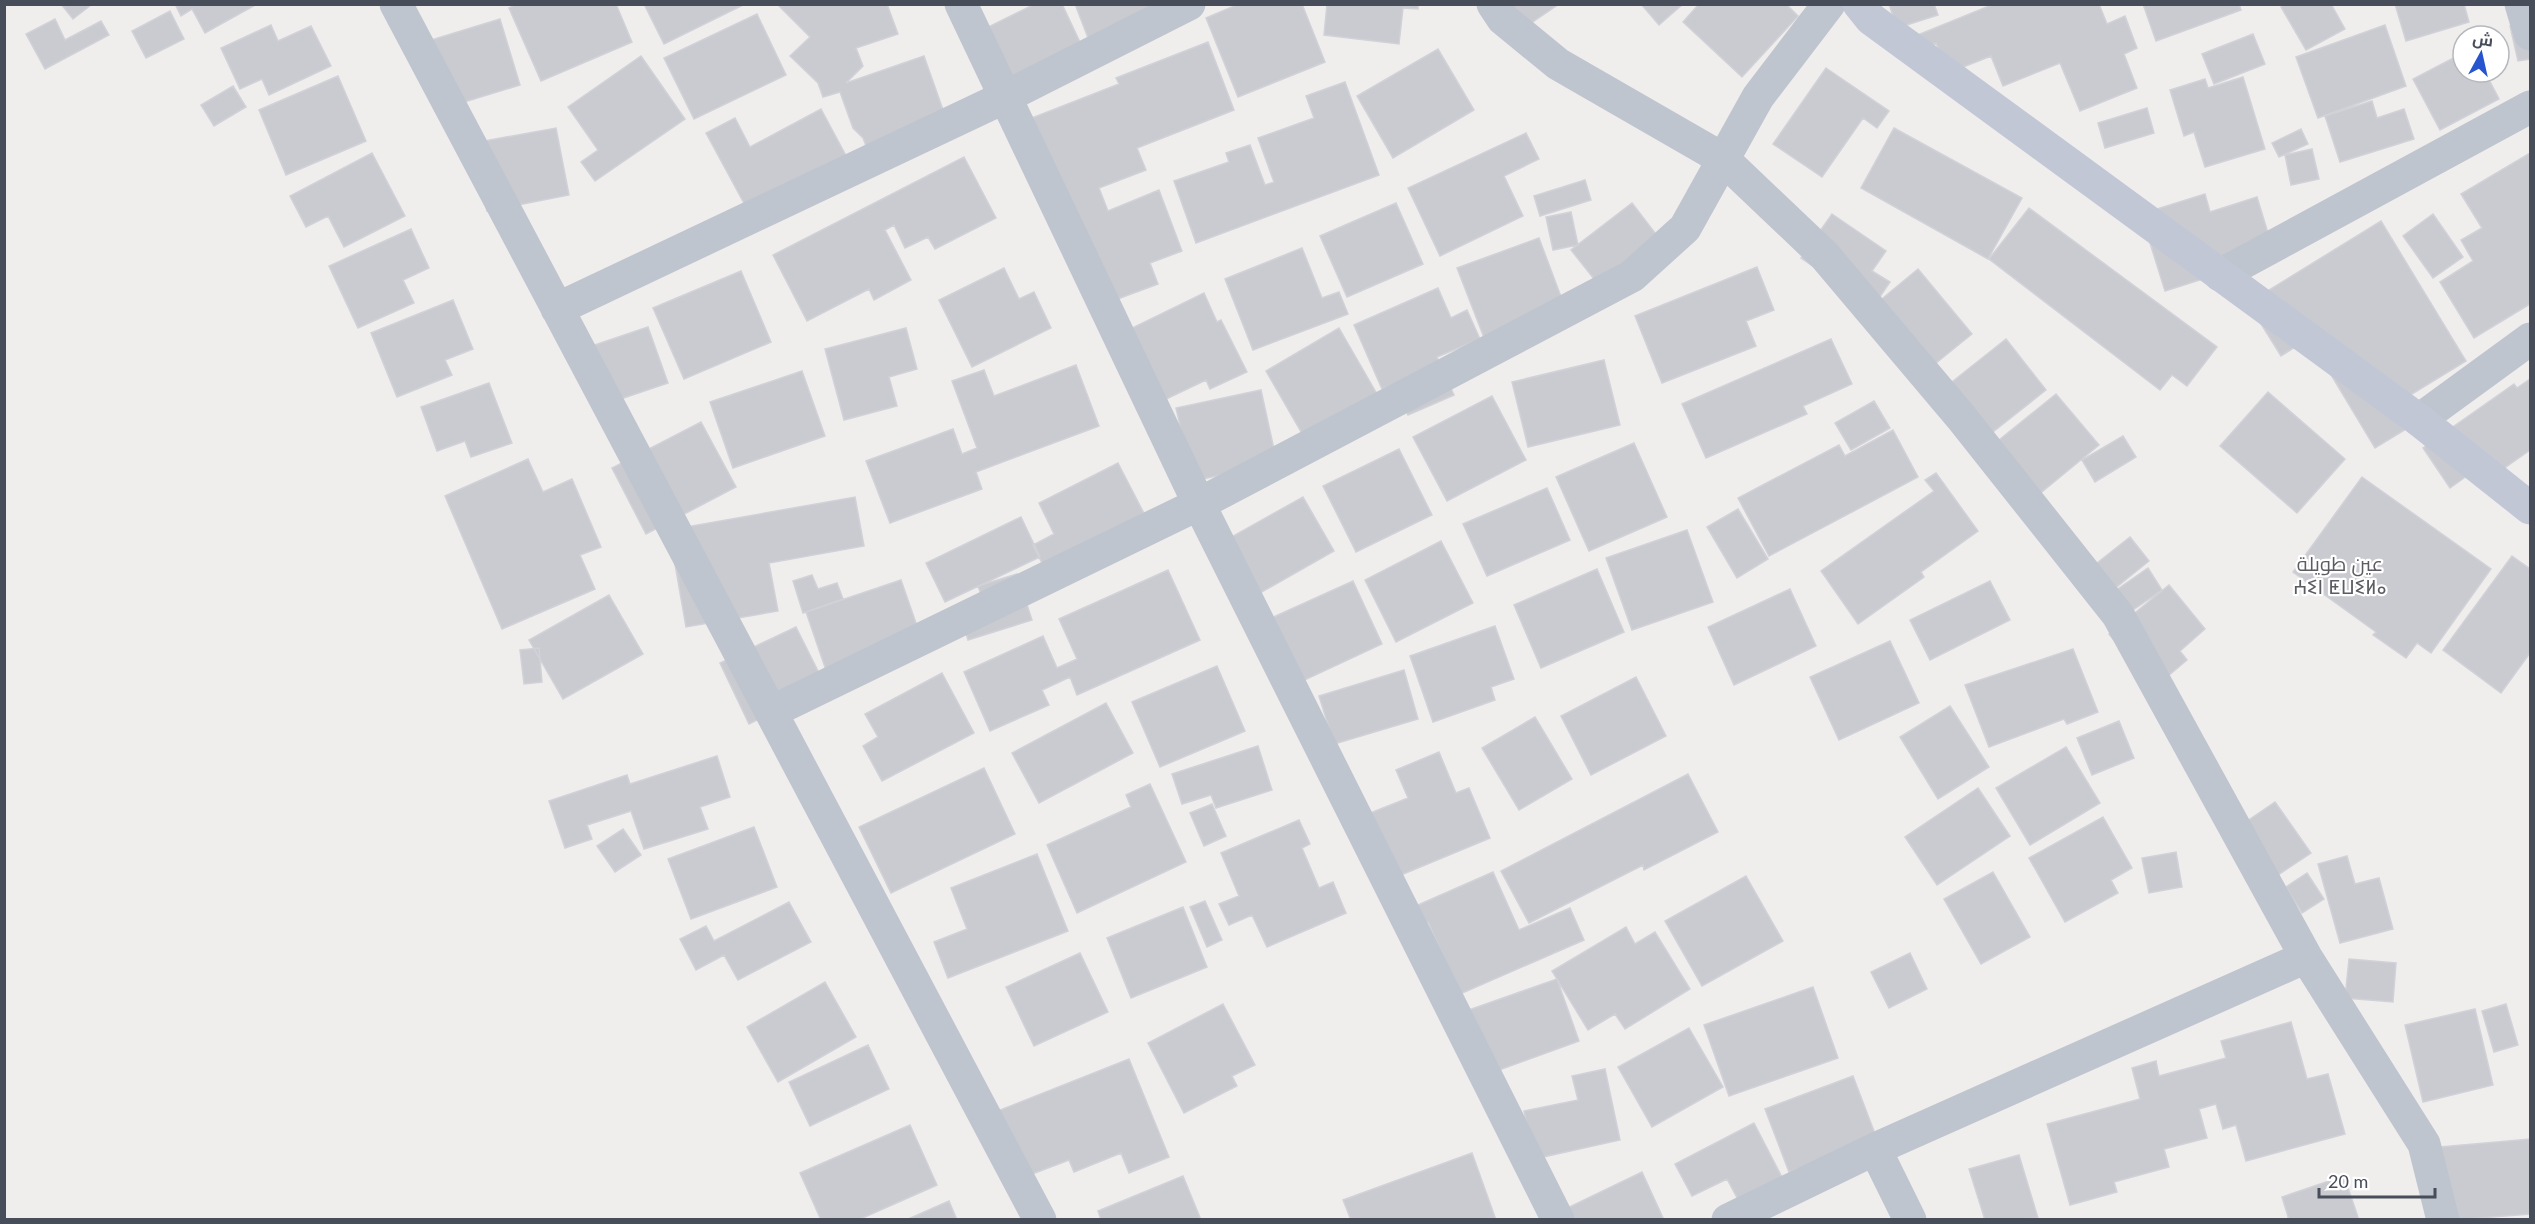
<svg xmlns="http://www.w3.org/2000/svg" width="2535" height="1224" font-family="Lato,Cairo,'Noto Sans Tifinagh',sans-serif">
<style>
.building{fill:#cacbd1;stroke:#d1d2d8;stroke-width:1.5}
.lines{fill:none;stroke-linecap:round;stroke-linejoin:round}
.street{stroke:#bfc5ce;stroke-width:33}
.secondary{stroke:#c1c7d5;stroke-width:33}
.labels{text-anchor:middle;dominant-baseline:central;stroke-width:4.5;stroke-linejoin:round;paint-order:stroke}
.quarter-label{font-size:20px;fill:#5a5c61;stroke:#fff}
</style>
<rect width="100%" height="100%" fill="#f0eded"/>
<path class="building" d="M61,4H90L91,5L73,19Z
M175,4H257L205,33L192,9L181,16Z
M516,4H616L632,42L541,81L509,8Z
M644,4H743V5L664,44Z
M777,4H887L898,34L856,48L863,66L846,83L924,56L948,124L868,151L863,138L853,128L840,92L823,97L818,83L790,56L810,37Z
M1035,4H1062L1086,55L1005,94L976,33Z
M1075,4H1174L1090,43Z
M1239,4H1302L1325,62L1238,97L1206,18Z
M1327,4H1418V9L1403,8L1399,44L1324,35Z
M1491,4H1559L1512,36Z
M1641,4H1683L1659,25Z
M1699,4H1786L1798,16L1742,77L1683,22Z
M1889,4H1934L1938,15L1897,28Z
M1994,4H2099L2107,24L2125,16L2137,48L2124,54L2137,88L2080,111L2060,63L2003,86L1991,56L1948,73L1936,43L1913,52L1908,39Z
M2143,4H2239L2241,10L2156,41Z
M2285,4H2331L2345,29L2306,50L2281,7Z
M2395,4H2464L2469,22L2406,41Z
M170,11L184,39L146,58L132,31Z
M757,14L786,75L694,119L664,58Z
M55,19L65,40L101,21L109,35L45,69L26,34Z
M500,19L520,85L435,111L415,45Z
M2530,22V59L2518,61L2510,26Z
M271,25L278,41L311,26L331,66L269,95L262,79L240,89L221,48Z
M2385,25L2406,86L2318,118L2296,57Z
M2253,34L2265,64L2214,84L2202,54Z
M1208,42L1234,110L1137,148L1146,170L1099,188L1108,211L1159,190L1182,251L1150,263L1158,284L1104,304L1032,118L1119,84L1116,78Z
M1438,49L1474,110L1393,158L1357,96Z
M2463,53V72H2485L2499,99L2440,130L2413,79Z
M641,56L685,119L595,181L581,162L598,150L568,107Z
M1826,68L1889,111L1877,128L1863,118L1822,177L1773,144Z
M338,76L366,141L286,175L259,110Z
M2243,77L2265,149L2205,167L2194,132L2184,136L2170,90L2205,79L2208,88Z
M1345,82L1379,175L1196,243L1174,181L1229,162L1226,153L1250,145L1265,185L1274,182L1258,138L1314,118L1306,96Z
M233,86L246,107L214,126L201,105Z
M2372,101L2377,118L2404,109L2414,139L2340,162L2325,116Z
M2147,108L2154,133L2105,148L2098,123Z
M821,109L851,165L752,218L706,133L735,118L750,147Z
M556,128L569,195L487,211L473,143Z
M1894,128L2022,198L1988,259L1861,188Z
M2301,129L2308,144L2279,157L2272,143Z
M1526,133L1539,159L1504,176L1523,216L1440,256L1408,188Z
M2312,149L2319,179L2291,185L2285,155Z
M372,153L405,216L344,247L328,216L306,227L290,196Z
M2530,153V304L2474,338L2440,282L2473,261L2461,240L2482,228L2461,194Z
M964,157L996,218L935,249L928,237L905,248L894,225L885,230L911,280L874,300L869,289L807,321L773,255Z
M1585,180L1591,200L1540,216L1534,196Z
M2205,194L2210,212L2257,197L2275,256L2165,291L2141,214Z
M1396,203L1423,264L1347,297L1320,236Z
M1632,203L1662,242L1602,289L1571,250Z
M2029,208L2217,347L2187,386L2172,375L2160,390L1989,259Z
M1571,212L1578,245L1553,250L1546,217Z
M1832,214L1886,251L1872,271L1890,282L1873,307L1801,258Z
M2433,214L2463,257L2433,278L2403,236Z
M2381,221L2466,361L2407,397L2421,420L2375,448L2309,338L2281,356L2248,303Z
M411,229L429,268L403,280L414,303L358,328L329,266Z
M1539,238L1566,310L1485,340L1457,268Z
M1302,248L1322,298L1339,292L1348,314L1253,350L1225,279Z
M1757,267L1774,310L1746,321L1756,346L1662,383L1635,316Z
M1004,268L1019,299L1034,292L1051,328L972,367L939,300Z
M1918,269L1972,334L1920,376L1866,312Z
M741,271L771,342L684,379L653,308Z
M1438,288L1451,318L1467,310L1480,339L1437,357L1454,395L1408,415L1394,384L1382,389L1354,325Z
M1204,293L1217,322L1221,320L1247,372L1210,389L1206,380L1160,402L1126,331Z
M453,300L473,349L445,360L452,375L397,397L371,333Z
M648,327L668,383L594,408L574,352Z
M906,328L917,369L889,377L897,406L844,420L825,349Z
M1339,328L1377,394L1304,437L1266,371Z
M1831,339L1852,384L1803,406L1807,414L1706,458L1682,404Z
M2006,339L2046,390L1979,443L1938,393Z
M1604,360L1620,425L1528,447L1512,382Z
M1076,365L1099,426L976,472L982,489L890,523L866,461L953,429L962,454L977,448L952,381L984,370L994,396Z
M802,371L825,436L733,468L710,402Z
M2530,379V450L2486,481L2478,468L2450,488L2423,448L2514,384L2517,388Z
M489,383L512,443L471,457L465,441L437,451L421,407Z
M1261,390L1277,463L1193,481L1176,408Z
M2268,392L2345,459L2297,513L2220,446Z
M2056,394L2099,445L2032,500L1989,448Z
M1492,396L1526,460L1447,501L1413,437Z
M1874,401L1890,428L1851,450L1835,423Z
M701,422L736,487L646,534L612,468Z
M1893,430L1918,477L1769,556L1738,498L1839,445L1845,456Z
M2123,436L2136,457L2095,482L2082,460Z
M1634,443L1667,517L1589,551L1556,477Z
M1399,449L1432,515L1356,552L1323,486Z
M528,459L543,492L572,479L601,547L580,555L595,589L502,629L445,496Z
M1118,463L1150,525L1049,577L1033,545L1054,534L1039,503Z
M1936,473L1978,531L1921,572L1924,577L1858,624L1821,571L1934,491L1925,480Z
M2362,477L2491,569L2431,653L2417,643L2406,658L2373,635L2376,632L2293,572Z
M1547,488L1570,540L1487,576L1463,524Z
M855,497L864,546L769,563L778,611L686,627L669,530Z
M1303,497L1334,551L1246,601L1226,540Z
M1738,509L1768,559L1737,578L1707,527Z
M1021,517L1040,557L945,602L926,563Z
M1687,530L1713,602L1632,630L1606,558Z
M2130,537L2149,561L2103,598L2083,574Z
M1441,541L1473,603L1396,642L1365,580Z
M2512,556L2530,569V653L2501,693L2443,650Z
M2148,568L2162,590L2117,621L2102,600Z
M1597,569L1624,632L1541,668L1514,605Z
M1168,570L1200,640L1077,695L1070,677L1042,690L1049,705L990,731L964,672L1043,636L1057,668L1077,659L1059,619Z
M1017,574L1032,620L968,640L958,608L983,600L978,586Z
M812,575L818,589L837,583L843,599L803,613L793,581Z
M901,580L923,643L828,676L806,612Z
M1353,581L1382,644L1296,684L1267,620Z
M1990,581L2010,620L1930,660L1910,620Z
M2169,585L2205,629L2180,651L2187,660L2154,688L2109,634Z
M1790,589L1816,646L1734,685L1708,627Z
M609,595L643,654L563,699L529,640Z
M1495,626L1514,679L1491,687L1495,700L1433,722L1410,656Z
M796,627L826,687L749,724L720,663Z
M1890,641L1919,703L1839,740L1810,677Z
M539,648L542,682L524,684L520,650Z
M2073,649L2098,712L2067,724L2064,719L1989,747L1965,685Z
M1217,666L1245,731L1160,767L1132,702Z
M1404,670L1418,719L1334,744L1319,696Z
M942,673L974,733L882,781L863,746L878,737L865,714Z
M1636,677L1666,736L1591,775L1561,716Z
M1106,703L1133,753L1039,803L1012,753Z
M1950,706L1989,767L1938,799L1900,737Z
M1535,717L1572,779L1519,810L1482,748Z
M2119,721L2134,758L2092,775L2077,738Z
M1258,746L1272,790L1216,808L1211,795L1182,804L1172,774Z
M2066,747L2100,803L2030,845L1996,788Z
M1439,752L1456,793L1469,788L1490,838L1389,880L1363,816L1408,798L1396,770Z
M717,756L730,797L700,807L708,829L644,849L631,811L587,825L592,839L565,848L549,801L627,775L630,784Z
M984,768L1015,834L891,893L859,827Z
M1688,774L1718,832L1644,870L1643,865L1529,923L1501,871Z
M1150,784L1186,862L1077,913L1047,845L1131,807L1126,795Z
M1978,788L2010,836L1937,885L1905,837Z
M2275,802L2311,853L2272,879L2237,828Z
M1212,804L1226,836L1204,846L1190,813Z
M2103,817L2132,868L2111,880L2118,893L2065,922L2029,858Z
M1299,820L1310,844L1302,848L1319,888L1333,882L1346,913L1267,947L1252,915L1229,925L1219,904L1239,896L1221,853Z
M754,827L777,887L691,919L668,859Z
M623,829L641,855L615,872L597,846Z
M2176,852L2182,887L2149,893L2142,858Z
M1037,854L1068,931L948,978L934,942L967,929L951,888Z
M2347,856L2355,884L2379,878L2393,929L2340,943L2318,864Z
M1493,872L1519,930L1570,908L1584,940L1460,994L1428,922L1407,931L1400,913Z
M1993,872L2030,937L1981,964L1944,899Z
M2307,873L2324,899L2302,913L2286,887Z
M1746,876L1783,941L1702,986L1665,921Z
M1205,901L1222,940L1207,947L1190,907Z
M789,902L811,942L738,980L724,955L696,970L680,939L706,926L714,941Z
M1183,907L1207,967L1131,998L1107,938Z
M1626,927L1635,944L1655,932L1690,989L1625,1029L1615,1014L1588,1030L1552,971Z
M1080,953L1108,1012L1034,1046L1006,987Z
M1910,953L1927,989L1889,1008L1871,972Z
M2349,959L2396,963L2393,1002L2345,998Z
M1557,979L1579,1041L1488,1074L1466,1011Z
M825,982L856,1037L778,1082L747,1027Z
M1813,987L1838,1058L1729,1096L1704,1025Z
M1223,1004L1255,1065L1232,1076L1237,1086L1184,1113L1148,1043Z
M2506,1004L2518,1045L2494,1052L2482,1011Z
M2475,1009L2493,1085L2423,1102L2405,1025Z
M2291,1022L2307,1079L2328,1074L2345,1134L2246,1161L2236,1125L2223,1129L2216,1104L2199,1109L2207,1138L2164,1149L2169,1167L2114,1182L2117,1192L2070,1205L2047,1124L2140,1099L2132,1068L2156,1061L2159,1076L2226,1058L2221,1041Z
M1689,1028L1723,1087L1652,1127L1618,1067Z
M868,1045L889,1089L810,1126L789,1082Z
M1129,1059L1169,1157L1129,1173L1121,1153L1074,1172L1069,1160L1011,1182L985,1116Z
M1605,1069L1620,1140L1534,1159L1524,1111L1578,1100L1572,1076Z
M1853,1076L1877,1139L1789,1172L1765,1109Z
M1754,1123L1786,1185L1742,1207L1727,1179L1692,1196L1675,1164Z
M910,1125L937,1185L858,1220H821L800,1173Z
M2530,1139V1214L2454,1220L2429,1148Z
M1472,1153L1496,1220H1351L1343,1200Z
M2019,1155L2038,1218L1985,1220L1969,1169Z
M1642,1172L1664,1220H1567L1563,1210Z
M1183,1176L1201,1220H1101L1098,1211Z
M2344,1176L2359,1220H2289L2282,1197Z
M949,1201L957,1220H906Z"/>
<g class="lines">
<path class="street" d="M396,4L1040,1220
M961,4L1199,504L1558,1220
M1493,4L1503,19L1558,64L1723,159L1825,256L1961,417L2118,615L2306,957L2424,1144L2443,1220
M2521,4L2530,34
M2220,275L2530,107
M557,309L1005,97L1189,4
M2419,420L2530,339
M771,712L1199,504L1632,276L1685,228L1758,97L1829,4
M1875,1149L1910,1220
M1728,1220L1875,1149L2306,957"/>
<path class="secondary" d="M1859,4L1871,19L2419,420L2530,508"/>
</g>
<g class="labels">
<g class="quarter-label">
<text x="2340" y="563">عين طويلة<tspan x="2340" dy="23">ⵄⵉⵏ ⵟⵡⵉⵍⴰ</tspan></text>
</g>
</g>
<rect width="2535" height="1224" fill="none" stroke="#474d59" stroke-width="12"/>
<g transform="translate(2481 54) rotate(8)"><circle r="28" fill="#ffffff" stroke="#b5b8bd" stroke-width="1.5"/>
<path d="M0-4.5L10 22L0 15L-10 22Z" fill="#2754cf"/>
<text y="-9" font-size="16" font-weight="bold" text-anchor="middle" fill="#474d59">ش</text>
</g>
<path d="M2319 1188v9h116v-9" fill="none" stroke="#474d59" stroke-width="3"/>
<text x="2328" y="1188" font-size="18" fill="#474d59" stroke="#ffffff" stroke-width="4.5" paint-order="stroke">20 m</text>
</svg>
